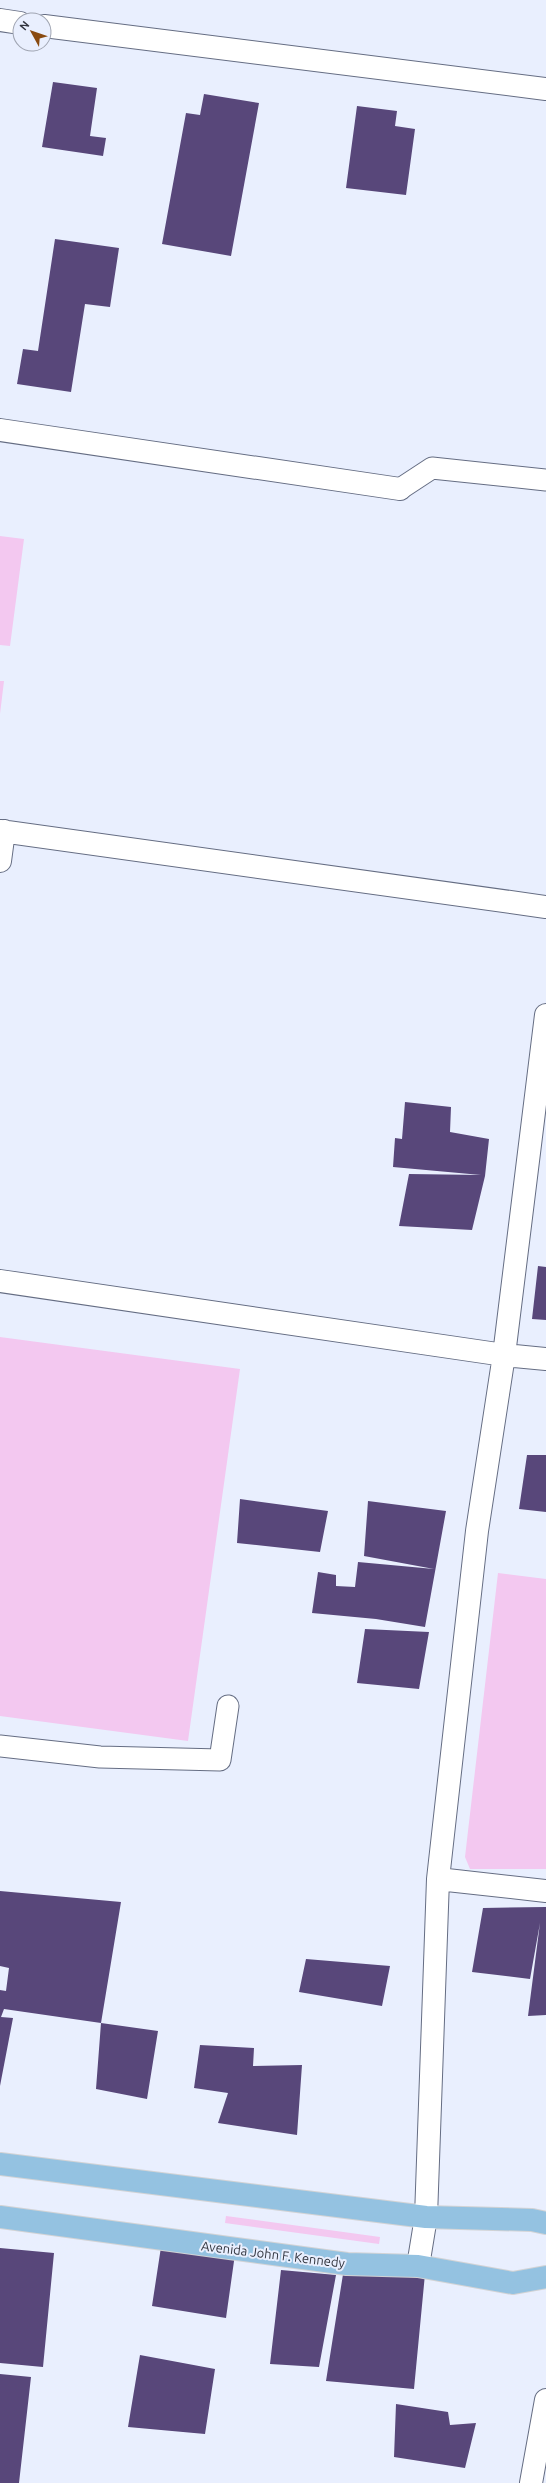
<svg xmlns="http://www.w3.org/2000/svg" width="546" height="2483" font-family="Ubuntu,sans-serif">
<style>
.green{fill:#f3c8f0}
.building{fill:#58477a}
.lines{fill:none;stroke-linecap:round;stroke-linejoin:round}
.service-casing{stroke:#656d83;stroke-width:23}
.minor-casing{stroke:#656d83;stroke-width:24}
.primary-casing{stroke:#d2d3d5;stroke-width:24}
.service{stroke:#fff;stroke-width:21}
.minor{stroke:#fff;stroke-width:22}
.primary{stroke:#94c2e1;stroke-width:22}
.labels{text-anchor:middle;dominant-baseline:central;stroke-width:4;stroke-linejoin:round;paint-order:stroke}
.street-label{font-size:13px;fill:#32353f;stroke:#e9effe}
</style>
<rect width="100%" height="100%" fill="#e9effe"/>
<path class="green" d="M0,536L24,539L10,646L0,645Z
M0,681H4L0,714Z
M0,1337L240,1369L188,1741L0,1716Z
M498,1573L546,1579V1869H470L465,1857Z
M226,2216L380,2237L379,2244L225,2223Z"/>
<path class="building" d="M53,82L97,88L90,136L106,138L103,156L42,147Z
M204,94L259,103L231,256L162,244L186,113L200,115Z
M357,106L397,111L395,126L415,129L406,195L346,188Z
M55,239L119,248L110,307L85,304L71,392L17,384L23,349L38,351Z
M405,1102L451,1107L450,1132L489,1139L485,1176L472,1230L399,1226L409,1174L481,1175L393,1167L395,1138L402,1139Z
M538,1266L546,1267V1320L532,1319Z
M527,1455H546V1512L519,1509Z
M240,1499L328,1511L320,1552L237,1543Z
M368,1501L446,1511L425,1627L376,1619L312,1613L318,1572L336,1575V1586L355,1587L358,1562L434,1569L364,1556Z
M365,1629L429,1632L419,1689L357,1683Z
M0,1891L121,1902L101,2023L158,2031L147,2099L96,2089L101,2023L4,2009L1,2017L13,2018L0,2086V1990L6,1991L9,1968L0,1966Z
M546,1907V2015L528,2016L540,1923L530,1979L472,1972L483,1908Z
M306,1959L390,1966L382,2006L299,1992Z
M200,2045L254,2048L253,2066L302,2065L297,2135L218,2123L228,2093L194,2088Z
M161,2247L235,2254L226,2318L152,2306Z
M0,2248L54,2253L43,2367L0,2363Z
M344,2268L425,2274L414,2389L326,2381Z
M281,2270L336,2275L319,2367L270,2364Z
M140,2355L215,2369L205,2434L128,2427Z
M0,2374L31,2377L19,2483H0Z
M396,2404L448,2412L450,2425L476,2423L465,2468L394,2457Z"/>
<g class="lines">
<g class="service-casing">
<path id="service" d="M400,489L432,468L546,480
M0,1746L100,1757L220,1760L228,1706"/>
</g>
<g class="minor-casing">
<path id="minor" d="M0,20L20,23
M44,26L546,89
M0,430L400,489
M0,831L546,907
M0,861L4,831
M0,1281L504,1355L546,1359
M438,1879L546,1891
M418,2266L426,2217L438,1879L477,1531L504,1355L546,1015
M531,2483L546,2400"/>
</g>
<g class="primary-casing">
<path id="primary" d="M0,2164L426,2217L532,2220L546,2223
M0,2217L347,2264L418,2266L513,2283L546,2277"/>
</g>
<use href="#service" class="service"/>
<use href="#minor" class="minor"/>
<use href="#primary" class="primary"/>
</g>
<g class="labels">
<g class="street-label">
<text transform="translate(273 2254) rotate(7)">Avenida John F. Kennedy</text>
</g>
</g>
<g transform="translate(32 32) rotate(310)"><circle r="19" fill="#e9effe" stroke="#a0a5b2"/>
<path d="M0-3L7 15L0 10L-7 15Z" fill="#894a10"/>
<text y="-6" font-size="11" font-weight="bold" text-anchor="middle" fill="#32353f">N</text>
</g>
</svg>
